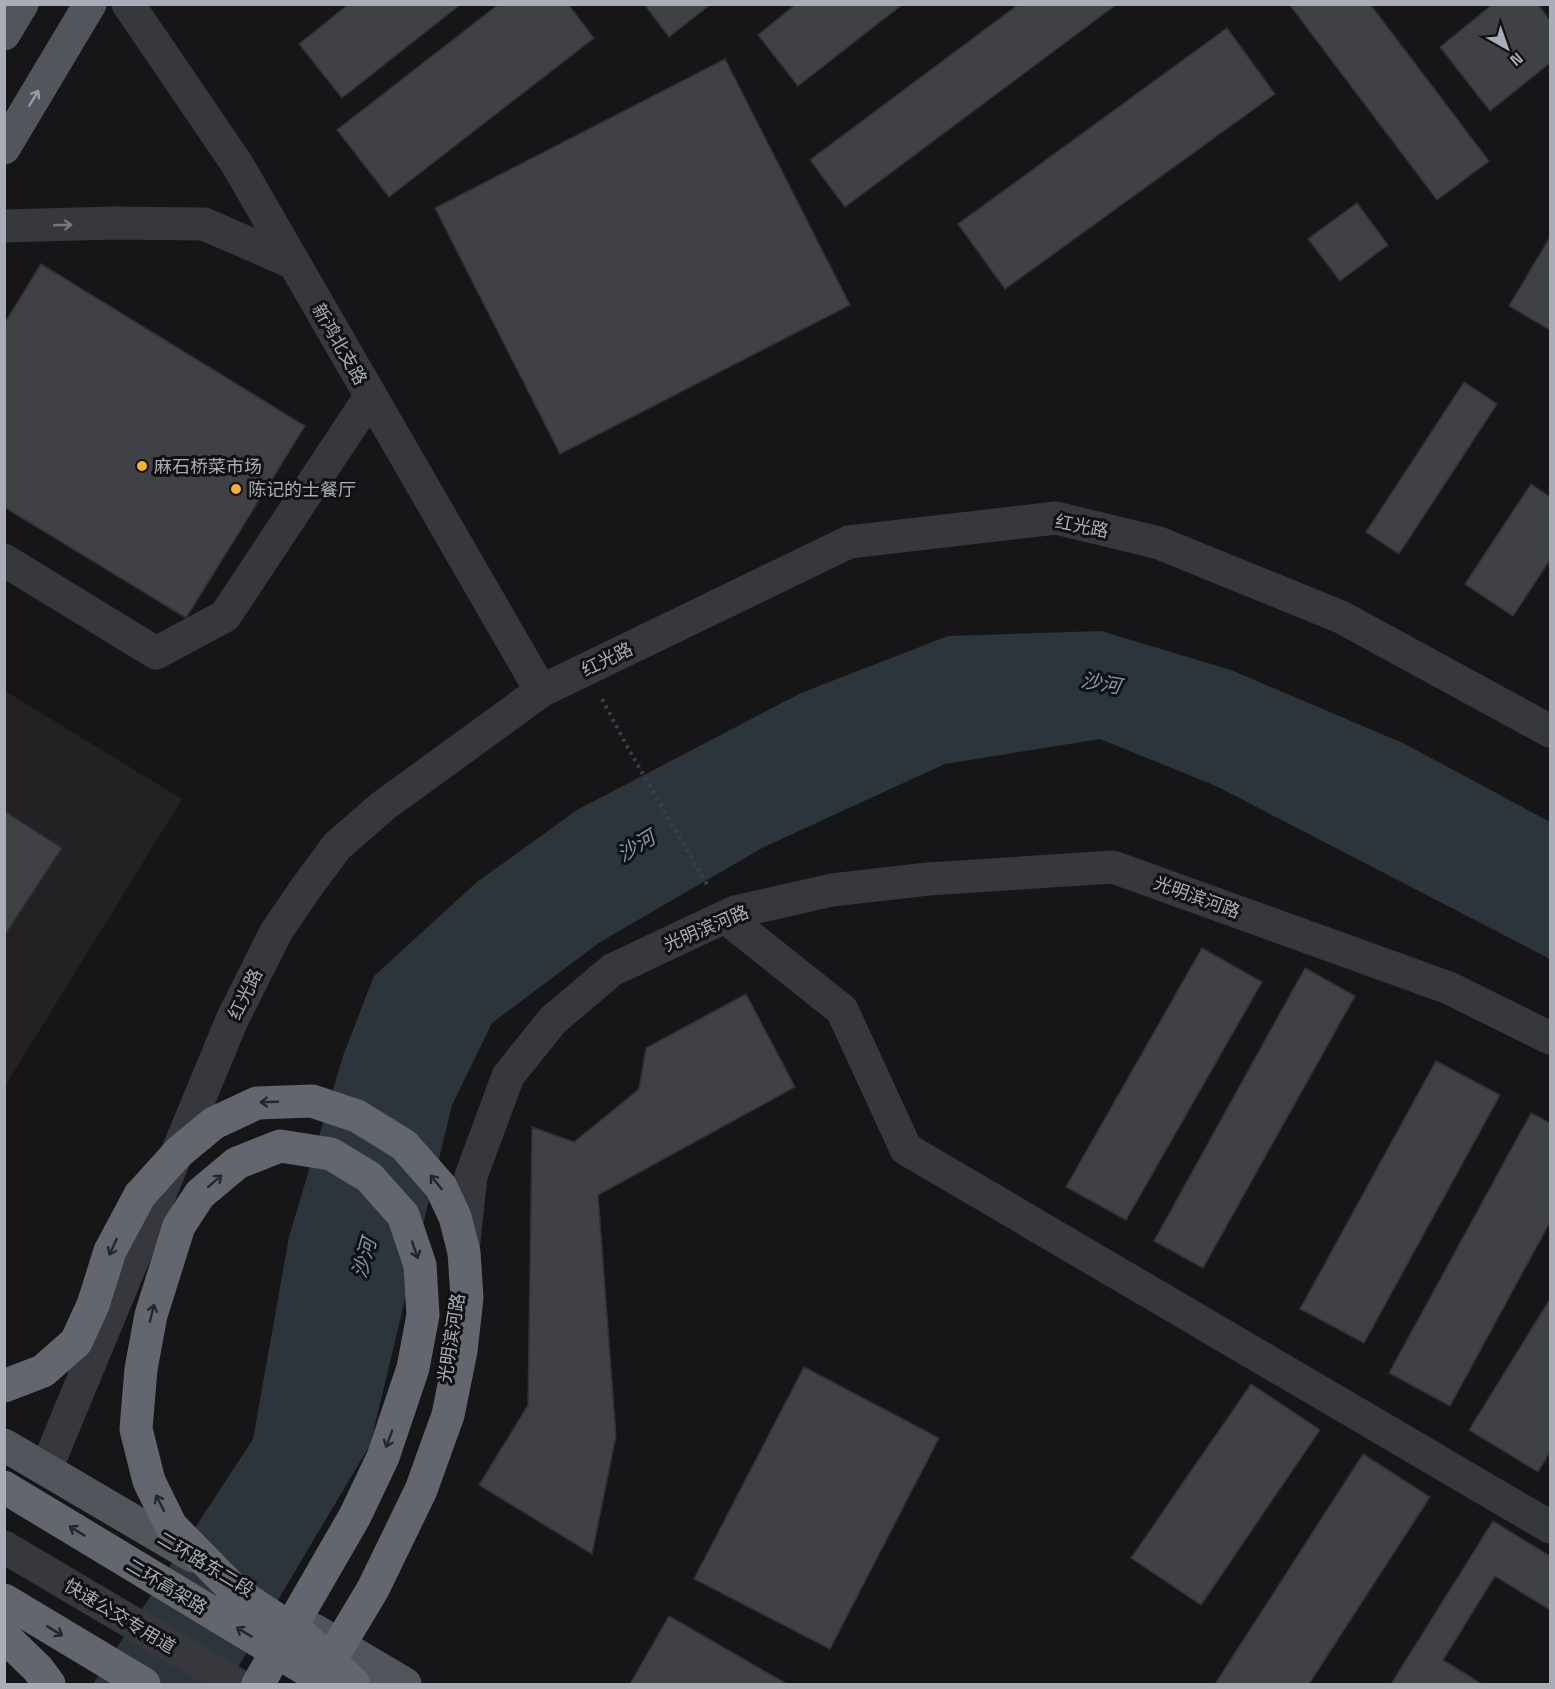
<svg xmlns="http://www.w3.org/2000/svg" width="1555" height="1689" font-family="'Space Grotesk','Noto Sans SC',sans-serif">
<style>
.built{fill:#222225}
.water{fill:#2c353c}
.building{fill:#404145;stroke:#303034;stroke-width:1.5}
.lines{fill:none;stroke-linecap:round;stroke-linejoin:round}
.path{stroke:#3d3f44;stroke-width:4;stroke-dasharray:3 4.5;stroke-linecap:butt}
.minor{stroke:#37383d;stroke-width:33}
.major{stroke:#53555c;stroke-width:33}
.highway{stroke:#63666e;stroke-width:33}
.highway-bridge{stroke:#63666e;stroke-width:33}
.oneway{stroke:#979ba6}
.oneway2{stroke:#757881}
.oneway3{stroke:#26262a}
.poi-dot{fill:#f2b134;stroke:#111113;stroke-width:2}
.labels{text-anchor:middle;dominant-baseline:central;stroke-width:6;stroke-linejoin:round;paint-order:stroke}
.street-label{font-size:18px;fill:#a8adb8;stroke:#111113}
.poi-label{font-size:18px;fill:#a8adb8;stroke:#111113;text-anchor:start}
.water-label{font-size:20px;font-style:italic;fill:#7f9bb3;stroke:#111113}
</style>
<rect width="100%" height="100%" fill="#161618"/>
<path class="built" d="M5,691L182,799L5,1086Z"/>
<path class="water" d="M1101,631L1231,670L1405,744L1550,822V959L1216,786L1100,739L945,764L764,847L600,942L492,1023L452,1105L370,1445L228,1684H93L253,1439L289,1237L343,1056L374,976L477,882L577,810L801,693L948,636Z"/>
<path class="building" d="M349,4H461L342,98L299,44Z
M499,4H568L594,38L389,197L337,130Z
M644,4H711L669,37Z
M796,4H903L798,86L758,35Z
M1019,4H1117L845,207L810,160Z
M1289,4H1370L1489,161L1437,200Z
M1493,4H1538L1550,21V63L1490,111L1440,47Z
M1227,28L1275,94L1005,289L958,224Z
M725,59L850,305L560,454L435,208Z
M1357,203L1388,245L1340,281L1308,239Z
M1550,237V330L1509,306Z
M41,264L305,426L186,618L4,507V324Z
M1464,382L1497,404L1399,554L1366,532Z
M1531,484L1550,497V560L1513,616L1465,584Z
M4,811L62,848L4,936Z
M1202,948L1262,982L1126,1220L1066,1187Z
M1305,968L1355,996L1203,1268L1154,1241Z
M746,994L795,1087L598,1195L616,1436L592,1554L479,1485L528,1405L532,1127L574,1142L639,1089L646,1048Z
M1436,1061L1500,1095L1364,1343L1300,1309Z
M1531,1113L1550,1123V1222L1450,1406L1389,1373Z
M1550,1299V1452L1538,1472L1469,1430Z
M804,1367L939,1438L830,1649L694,1579Z
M1251,1384L1320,1430L1201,1605L1131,1558Z
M1363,1454L1430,1497L1309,1684H1215Z
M1493,1521L1550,1556V1610L1495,1576L1443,1660L1482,1684H1391Z
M669,1616L787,1684H630Z"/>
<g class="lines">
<path class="path" d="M602,699L629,750L709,888"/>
<path class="minor" d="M128,4L237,164L541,691
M4,226L114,223L204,224L294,263
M4,560L156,653L225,616L370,397
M725,917L842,1010L906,1149L1550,1527
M463,1250L471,1176L508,1076L553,1020L612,970L735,912L832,890L928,879L1113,867L1449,988L1550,1038
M46,1469L232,1020L276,932L306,888L337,846L383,806L541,691L849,542L1056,518L1159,543L1341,617L1550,731
M4,1547L236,1684"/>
<path class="major" d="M4,34L22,4
M4,148L90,4
M4,1445L193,1556
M314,1630L405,1684"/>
<path class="highway" d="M179,1226L200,1194L237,1163L280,1146L331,1154L369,1177L403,1215L420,1265L423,1315L413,1368L383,1457L355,1516L258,1684
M4,1386L43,1371L76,1342L93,1305L110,1251L140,1195
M4,1600L144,1684"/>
<path class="highway-bridge" d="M140,1195L179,1152L214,1123L257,1103L312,1101L357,1116L404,1145L441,1187L455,1217L464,1252L467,1298L461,1351L448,1415L421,1490L373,1589L316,1684
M179,1226L151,1315L141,1369L136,1429L149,1481L171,1526L237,1593L305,1638L354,1684
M4,1487L330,1684
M4,1636L38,1669L49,1684"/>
</g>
<defs><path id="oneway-shaft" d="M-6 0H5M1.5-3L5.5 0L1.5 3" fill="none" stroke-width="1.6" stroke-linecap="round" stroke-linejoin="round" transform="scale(1.5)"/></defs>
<use class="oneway" href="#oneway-shaft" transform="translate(34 98) rotate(-59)"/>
<use class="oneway2" href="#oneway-shaft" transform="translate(63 225) rotate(-2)"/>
<g class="oneway3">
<use href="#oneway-shaft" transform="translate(269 1102) rotate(178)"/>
<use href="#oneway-shaft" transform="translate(215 1181) rotate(-41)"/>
<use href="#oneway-shaft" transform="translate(436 1182) rotate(-129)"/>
<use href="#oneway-shaft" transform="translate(113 1247) rotate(115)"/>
<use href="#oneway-shaft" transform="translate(415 1250) rotate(71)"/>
<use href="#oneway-shaft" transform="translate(152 1313) rotate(-76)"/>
<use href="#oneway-shaft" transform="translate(389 1439) rotate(110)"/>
<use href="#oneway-shaft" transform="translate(160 1503) rotate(-117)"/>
<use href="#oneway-shaft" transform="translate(77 1531) rotate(-149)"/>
<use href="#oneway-shaft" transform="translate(55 1631) rotate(31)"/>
<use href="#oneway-shaft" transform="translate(244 1632) rotate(-149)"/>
</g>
<g class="poi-dot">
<circle cx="142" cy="466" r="6"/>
<circle cx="236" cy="489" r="6"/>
</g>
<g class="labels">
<g class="street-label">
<text transform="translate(340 344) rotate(60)">新鸿北支路</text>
<text transform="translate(1082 526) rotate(11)">红光路</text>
<text transform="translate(607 659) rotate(-26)">红光路</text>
<text transform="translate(1197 897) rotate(20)">光明滨河路</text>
<text transform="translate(706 928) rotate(-23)">光明滨河路</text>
<text transform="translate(245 994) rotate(-64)">红光路</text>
<text transform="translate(451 1338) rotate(-81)">光明滨河路</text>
<text transform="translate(206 1564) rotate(31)">二环路东二段</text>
<text transform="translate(167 1586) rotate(31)">二环高架路</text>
<text transform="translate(120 1616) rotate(31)">快速公交专用道</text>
</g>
<g class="poi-label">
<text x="154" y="466">麻石桥菜市场</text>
<text x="248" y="489">陈记的士餐厅</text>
</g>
<g class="water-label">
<text transform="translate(1101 683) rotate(10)">沙河</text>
<text transform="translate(636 846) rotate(-31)">沙河</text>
<text transform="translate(364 1258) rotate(-74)">沙河</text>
</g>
</g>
<rect width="1555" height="1689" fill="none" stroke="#a8adb8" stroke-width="12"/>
<g transform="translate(1507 48) rotate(140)" stroke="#111113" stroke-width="4.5" paint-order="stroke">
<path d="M0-4.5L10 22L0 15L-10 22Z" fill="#a8adb8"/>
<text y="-9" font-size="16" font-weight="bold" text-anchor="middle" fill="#a8adb8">N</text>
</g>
</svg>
